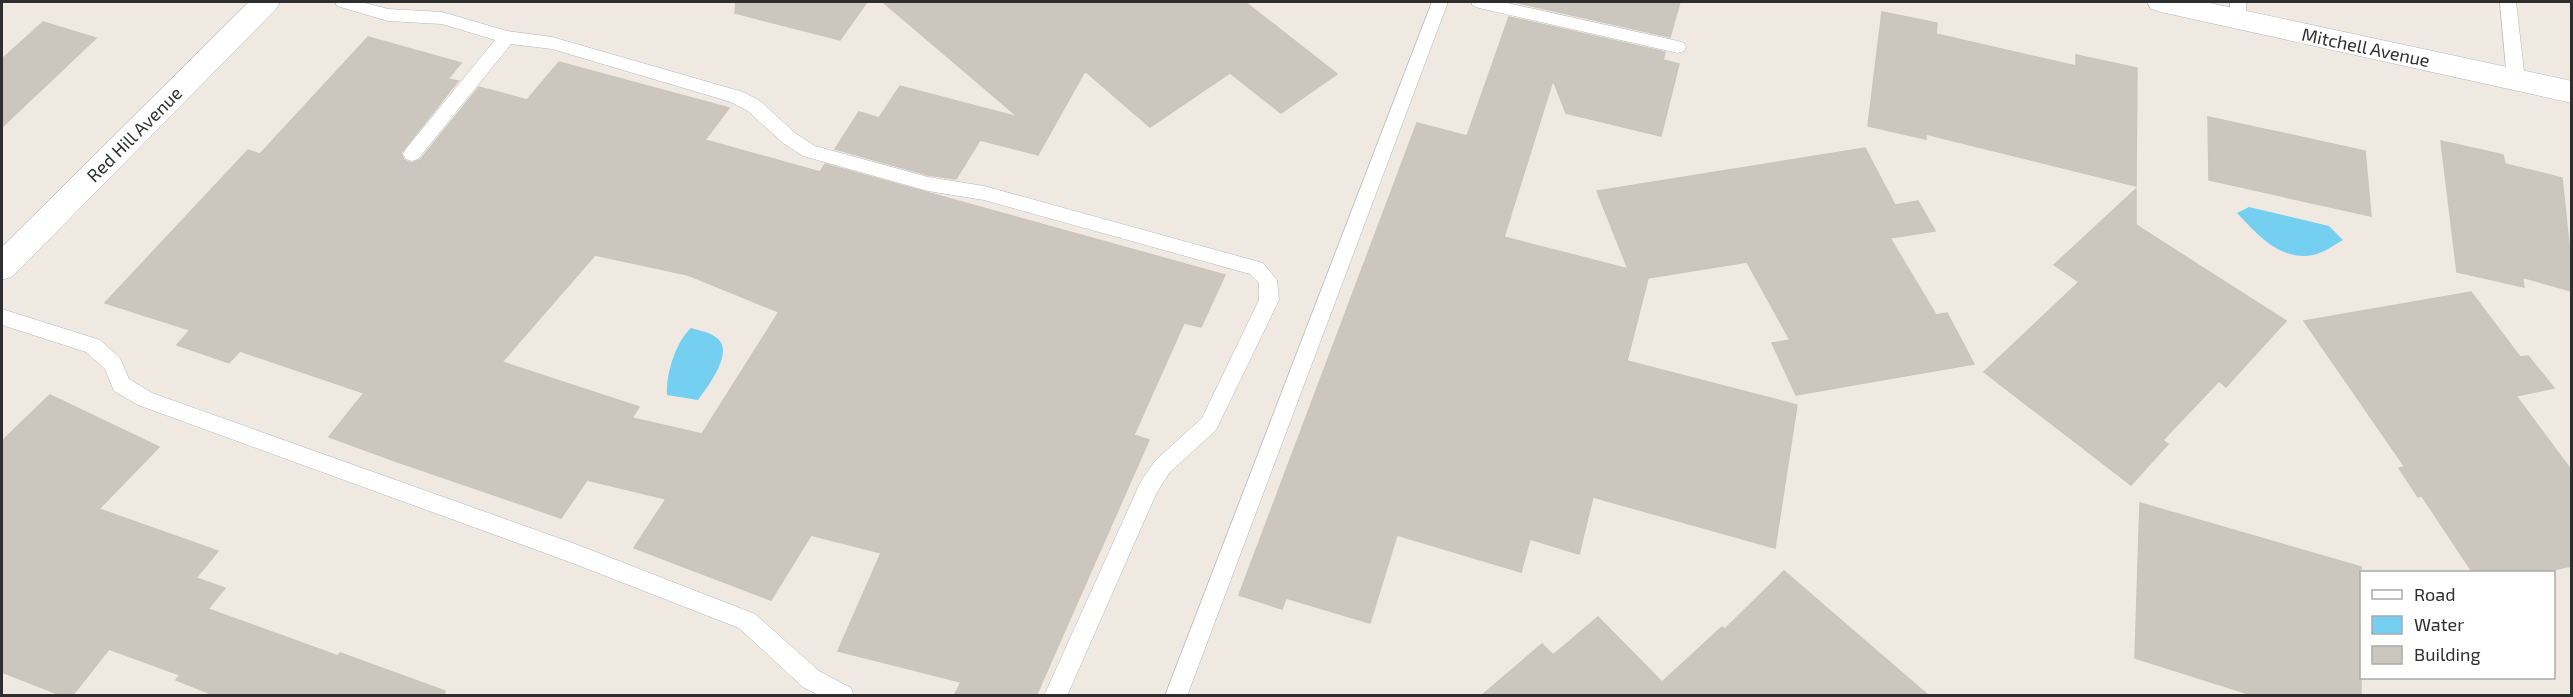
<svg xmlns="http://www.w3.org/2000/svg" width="2573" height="697" font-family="'Exo 2',sans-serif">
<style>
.water{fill:#75cff0}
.building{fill:#cbc7bf;stroke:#cbc5ba;stroke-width:1.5;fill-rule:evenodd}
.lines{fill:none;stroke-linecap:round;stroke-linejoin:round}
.lane-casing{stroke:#b4b7c1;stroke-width:1}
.secondary-casing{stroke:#b4b7c1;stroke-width:1}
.lane{fill:#fff;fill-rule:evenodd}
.secondary{fill:#fff;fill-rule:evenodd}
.labels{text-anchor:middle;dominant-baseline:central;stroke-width:4.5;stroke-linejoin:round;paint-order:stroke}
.street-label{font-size:18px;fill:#2e2e2e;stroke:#fff}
</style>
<rect width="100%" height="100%" fill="#efe9e1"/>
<path class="water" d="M2249,207L2329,226L2343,240C2334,245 2323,253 2313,255C2280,261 2258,235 2237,213Z
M691,328C700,331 711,332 718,339C734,353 707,388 698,400L667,395C666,374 675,343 691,328Z"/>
<path class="building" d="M736,2H867L840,40L735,13Z
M883,2H1245L1337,74L1281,113L1230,73L1150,127L1085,71L1038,155L980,140L956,179L928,175L835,149L859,112L879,118L900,86L1018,117Z
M1514,2H1680L1670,37Z
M1882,12L1937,23L1936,34L2076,66V55L2137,68L2136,186L1926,134V139L1868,126Z
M1509,17L1665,52L1663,60L1679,64L1661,136L1566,113L1553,80L1504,237L1628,269L1597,191L1865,148L1895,205L1918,201L1935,231L1890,238L1936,315L1947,313L1974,364L1796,395L1772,343L1790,340L1747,262L1648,278L1627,361L1797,405L1775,548L1593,497L1579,554L1530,539L1521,572L1397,535L1370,623L1286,598L1282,609L1239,595L1417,123L1467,136Z
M43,22L96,38L2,127V59Z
M368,37L461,63L448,79L458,81L401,153L404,160L411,163L420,160L479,87L527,100L559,62L729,108L705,140L820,172L825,164L1225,275L1201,327L1184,323L1134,435L1149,440L1036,696H954L961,682L838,651L881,553L811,535L771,600L634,548L666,499L587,480L561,518L395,461L329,437L364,393L240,351L229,363L177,345L190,330L105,303L248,150L260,154ZM595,255L688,275L779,312L702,434L632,418L639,407L502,362Z
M2208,117L2365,151L2371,216L2209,180Z
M2441,141L2503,155L2505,164L2562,178L2571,264V291L2522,277L2524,287L2457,272Z
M2136,189V225L2286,321L2226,387L2219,381L2163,440L2168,444L2131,485L1984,372L2079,282L2054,265Z
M2471,292L2520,357L2528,356L2554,388L2516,396L2571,470V566L2541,573H2473L2422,496L2418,497L2399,468L2405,467L2304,321Z
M50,395L159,447L99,509L218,551L196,578L225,588L208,609L338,656L340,653L445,691L444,696H216L176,680L180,675L109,649L72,696H63L2,672V441Z
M2140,503L2361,567V696H2255L2135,658Z
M1784,571L1929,696H1481L1542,644L1553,655L1598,617L1662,682L1722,627L1725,629Z"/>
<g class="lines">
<g class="lane-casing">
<path id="lane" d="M335,2H362L388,9L442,12L507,31L552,37L743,92L760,101L795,133L815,146L928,177L984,186L1263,263L1277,280L1279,300L1216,430L1169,473L1156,494L1067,696H1044L1141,481L1155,461L1202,418L1259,300V283L1250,274L984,200L928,191L803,156L783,143L748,111L731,102L552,49L511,44L418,159L412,161L406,159L403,154L406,149L495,40L442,24L388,21L337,6Z
M1432,2H1448L1187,696H1165Z
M1471,2H1503L1678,41L1684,43L1686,47L1684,51L1678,53L1479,8L1473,6Z
M2230,2H2246V18L2244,22H2232L2230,18Z
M2500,2H2516L2525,80L2522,85L2516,86L2510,85L2507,80Z
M2,309L100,340L120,358L129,379L152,393L578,545L755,614L819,671L851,688L854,696H820L803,687L739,628L575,564L138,405L114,391L105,369L86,352L2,325Z"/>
</g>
<g class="secondary-casing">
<path id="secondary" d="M249,2H280L276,9L13,276L2,280V247Z
M2147,2H2205L2572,81V103L2161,12L2151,9Z"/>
</g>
<use href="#lane" class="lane"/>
<use href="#secondary" class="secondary"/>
</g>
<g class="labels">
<g class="street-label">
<text transform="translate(2366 47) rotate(12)">Mitchell Avenue</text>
<text transform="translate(134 134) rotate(-45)">Red Hill Avenue</text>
</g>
</g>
<rect width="2573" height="697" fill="none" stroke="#2e2e2e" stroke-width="6"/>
<rect x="2360" y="571" width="195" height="108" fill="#ffffff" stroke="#ababab" stroke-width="1.5"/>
<rect x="2372" y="590" width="30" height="9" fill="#ffffff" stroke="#ababab" stroke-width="1.5"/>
<text x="2414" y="601" font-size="18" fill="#2e2e2e">Road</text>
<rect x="2372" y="616" width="30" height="18" fill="#75cff0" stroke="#ababab" stroke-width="1.5"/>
<text x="2414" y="631" font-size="18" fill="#2e2e2e">Water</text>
<rect x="2372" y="646" width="30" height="18" fill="#cbc7bf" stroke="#ababab" stroke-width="1.5"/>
<text x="2414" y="661" font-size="18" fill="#2e2e2e">Building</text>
</svg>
